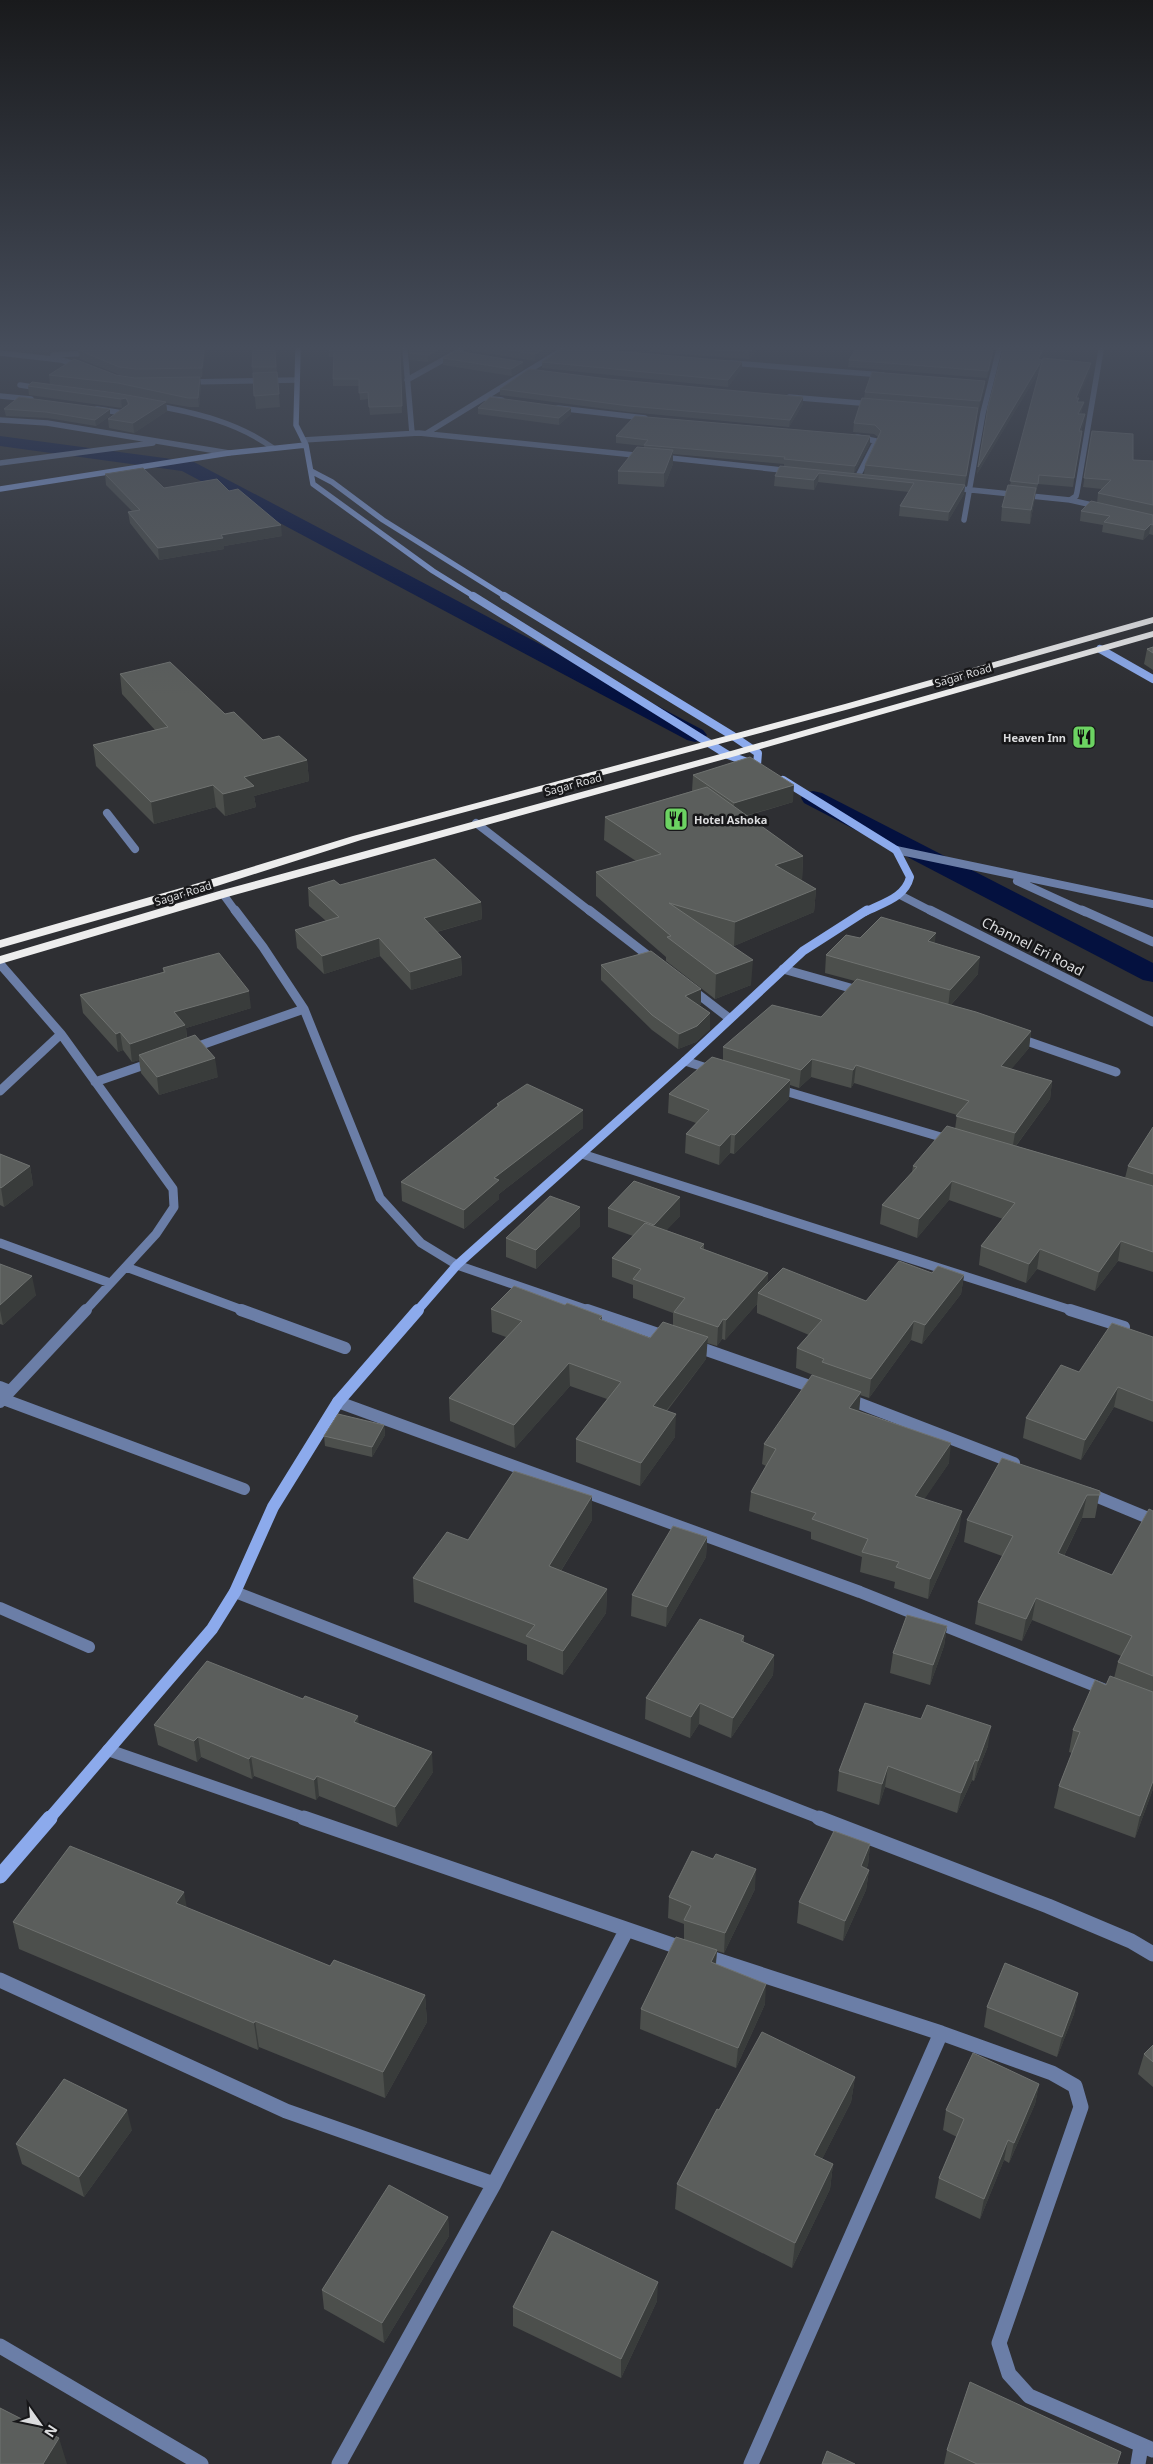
<svg xmlns="http://www.w3.org/2000/svg" width="1153" height="2464" font-family="'Noto Sans',sans-serif">
<style>
.lines{fill:none;stroke-linecap:round;stroke-linejoin:round}
.canal{fill:#04113f;fill-rule:evenodd}
.street-far4{stroke:#6b7ea7;stroke-width:5.5}
.street-far3{stroke:#6b7ea7;stroke-width:8}
.street-far2{stroke:#6b7ea7;stroke-width:9}
.street-far1{stroke:#6b7ea7;stroke-width:12}
.street{stroke:#6b7ea7;stroke-width:15}
.secondary-far4{stroke:#8caaec;stroke-width:5.5}
.secondary-far3{stroke:#8caaec;stroke-width:8}
.secondary-far2{stroke:#8caaec;stroke-width:9}
.secondary-far1{stroke:#8caaec;stroke-width:12}
.secondary{stroke:#8caaec;stroke-width:15}
.highway{fill:#ededed;fill-rule:evenodd}
.wall{fill:#4c4f4c}
.shaded-wall{fill:#393c3b}
.building{fill:#5b5e5c;stroke:#6f7270}
.labels{text-anchor:middle;dominant-baseline:central;stroke-width:5;stroke-linejoin:round;paint-order:stroke}
.far-street-label{font-size:11px;fill:#dbdcde;stroke:#171719}
.far-poi-label{font-size:11px;font-weight:bold;fill:#dbdcde;stroke:#171719;text-anchor:end}
.street-label{font-size:14px;fill:#dbdcde;stroke:#171719}
</style>
<rect width="100%" height="100%" fill="#2e2f33"/>
<g class="lines">
<path class="canal" d="M0,436L194,462L703,730L707,735L703,740L695,742L687,740L182,471L0,446Z
M813,791L822,793L1153,963V982L1143,980L804,803L801,798L804,793Z"/>
<path class="street-far4" d="M405,350L412,433
M0,353L61,360L82,366
M53,355L91,353
M731,363L883,375
M407,380L461,350
M188,382L297,380
M20,385L39,388
M0,396L31,399
M789,397L872,404
M484,398L502,400
M153,405C196,413 237,422 273,448
M558,408L645,418
M97,409L123,413
M0,420L47,423L229,453
M427,433L562,350
M857,437L876,441L857,478
M303,440L419,433L644,456
M661,457L791,471
M0,463L153,443
M952,488L1070,500L1101,507
M1070,500L1076,496L1077,492L1101,350
M964,520L983,413L999,350"/>
<path class="street-far3" d="M107,813L135,849
M476,823L591,912
M896,850L1153,904
M1017,881L1085,912
M223,894L236,912
M900,895L933,912"/>
<path class="street-far2" d="M235,910L263,947L304,1009L380,1198L421,1243L457,1265L591,1311
M589,910L655,961
M930,910L1153,1022
M1082,910L1153,942
M0,964L61,1034L173,1189L174,1207L156,1234L85,1311
M783,969L861,991
M690,988L729,1018
M1018,1038L1116,1072
M190,1049L304,1009
M685,1061L713,1070
M95,1082L153,1062
M778,1089L951,1140
M0,1091L61,1034
M582,1154L1074,1311
M0,1243L110,1283
M126,1267L245,1311"/>
<path class="street-far1" d="M241,1310L345,1348
M587,1310L667,1337
M1070,1310L1124,1327
M695,1346L818,1389
M0,1387L10,1391
M3,1399L244,1489
M848,1399L1014,1463
M0,1402L86,1310
M338,1402L860,1592L1103,1689
M1088,1493L1153,1520
M235,1592L822,1819
M0,1608L89,1647
M108,1750L307,1819"/>
<path class="street" d="M304,1818L684,1949
M819,1818L1048,1906L1131,1941L1153,1954
M704,1956L941,2033L1052,2073L1075,2086L1081,2107L999,2343L1009,2374L1029,2396L1153,2450
M0,1980L286,2111L494,2184
M0,2346L201,2464
M339,2464L494,2184L626,1931
M751,2464L941,2033
M1138,2464L1141,2446"/>
<path class="secondary-far4" d="M298,350L296,425L306,445L313,484L433,571L475,597
M311,471L332,482L383,520L506,597
M0,489L229,453L306,445"/>
<path class="secondary-far3" d="M473,596L728,755L750,763
M504,596L733,736L758,753L757,765
M1100,649L1153,679
M783,780L896,850L910,877C905,898 882,903 865,912"/>
<path class="secondary-far2" d="M417,1311L457,1265L685,1061L803,951L867,910"/>
<path class="secondary-far1" d="M49,1819L212,1629L235,1592L273,1507L338,1402L418,1310"/>
<path class="secondary" d="M0,1876L50,1818"/>
<path class="highway" d="M1153,617V623L853,708L361,840L217,886L0,948V940L209,880L353,836L845,704Z
M1153,631V637L732,757L227,897L0,964V956L219,891L724,753Z"/>
</g>
<path class="wall" d="M78,350H205L202,377L137,378L120,375L80,359Z
M275,350L280,407L256,409L252,367Z
M329,350H400L402,413L370,415L368,399L360,400L359,386H333V379L334,357H329Z
M409,350H451L428,362L410,360Z
M466,350H553L535,361Z
M649,350H757L749,359L649,352Z
M1003,350H1043V354L1040,359L1090,371L1078,398V402H1084L1081,414L1084,422L1081,431L1073,487L1038,484L1036,492L1030,524L1001,521L1002,507L1010,485L1041,368L977,474Z
M993,356L987,378L848,367L849,360Z
M443,358L523,362V369L512,376L443,365Z
M542,362L742,368L728,387L542,368Z
M49,375H116L135,378L201,386L199,407H189L166,403L167,411L134,433L109,428L108,419L124,407L122,408L29,395L28,386L158,401L119,393L50,384Z
M608,379L803,397V404L789,427L629,412L500,395V389Z
M985,381V387L979,408L864,398L865,392Z
M478,408L571,414L559,425L478,414Z
M4,409L110,416L96,426L47,418L6,416Z
M977,417L965,485L964,494L948,521L899,516L900,506L909,492L818,482L814,490L774,486L775,476L784,466V464L673,454V464L664,487L618,484V471L644,447V446L616,443V436H870V443L854,473L864,474L865,465L878,437L874,434L853,432L854,423Z
M1092,431L1133,460L1153,461V535L1149,534L1143,540L1102,532L1103,525L1080,521L1081,511L1097,503L1098,493L1102,489L1083,487Z
M105,474L164,488L229,491L282,536L224,546V549L159,560L130,523L128,512L132,511L106,485Z
M1153,647V670L1144,664L1147,649Z
M120,674L225,714L263,740L307,760L309,781L254,796L256,807L225,816L216,807L154,824L96,766L93,745L155,730L122,694Z
M693,775L793,802L747,816L803,856L802,880H801L816,889L814,912L734,946L730,945L751,985L715,999L666,961V957L596,896V872L636,861L604,840L605,817L692,791Z
M340,885L481,902L482,919L437,932L461,957L462,975L411,990L380,956L324,974L297,948L295,930L326,921L309,906L308,888Z
M860,938L935,943L978,974L951,1005L1031,1031L1029,1048L1011,1069L1052,1081L1050,1099L1016,1146L1125,1178L1128,1166L1153,1127V1272L1118,1261L1095,1291L1037,1269L1026,1283L979,1265L981,1246L1003,1219L949,1200L917,1238L880,1224L882,1205L912,1172L913,1166L955,1129L957,1115L854,1083L851,1088L811,1077L799,1088L790,1085L789,1099L734,1154L730,1153L719,1165L685,1153L686,1134L696,1123L668,1113L669,1094L723,1060V1047L821,1017L855,981L825,973L826,955Z
M601,965L701,989V1005H699L710,1013V1029L696,1042L678,1049L652,1030L601,980Z
M163,968L251,1008L186,1028L187,1038L218,1077L159,1095L141,1073L139,1060L132,1062L123,1050L118,1052L83,1013L80,995L163,972Z
M497,1104L583,1110V1128L499,1194V1199L464,1229L402,1201L401,1182L497,1107Z
M0,1154L30,1166L33,1185L4,1207L0,1205Z
M680,1197V1216L666,1230L704,1244V1249L768,1273L767,1284L866,1301L932,1273L964,1275L961,1294L922,1344L911,1340L869,1398L860,1395L859,1412L949,1463L924,1499L959,1531L928,1599L894,1588L895,1582L860,1572L862,1557L811,1539V1532L749,1511L751,1492L766,1466L762,1464L764,1444L820,1378L796,1368L797,1348L809,1335L757,1313V1304L725,1340L722,1339L717,1346L707,1343L706,1359L667,1411L675,1437L640,1486L576,1462V1439L607,1399L570,1386L515,1448L450,1421L449,1398L506,1337L492,1332L491,1309L565,1305L602,1316V1320L650,1338L673,1325V1313L633,1298V1285L612,1277V1258L633,1236L608,1227V1208Z
M580,1207V1226L536,1269L506,1257V1238Z
M0,1264L36,1295L3,1325L0,1324Z
M1153,1337V1422L1114,1407L1081,1460L1023,1438L1026,1418L1079,1372Z
M384,1425L385,1435L372,1457L325,1446L324,1436Z
M1100,1491L1095,1518H1082L1064,1556L1112,1575L1153,1511V1789L1135,1838L1054,1808L1059,1786L1072,1753L1069,1752L1073,1730L1106,1685L1114,1678L1118,1662L1121,1656L1032,1620L1022,1641L975,1624L978,1602L1002,1556L964,1542L967,1520Z
M592,1496V1520L561,1571L607,1589L606,1613L563,1675L527,1660V1645L414,1602L413,1578L468,1540Z
M707,1537L706,1557L666,1627L631,1616L632,1595Z
M947,1626L944,1646L930,1685L890,1673L893,1653Z
M744,1636V1642L774,1655L773,1675L731,1738L699,1724L690,1738L645,1719L646,1698Z
M358,1723L433,1772L397,1827L319,1796L316,1800L254,1776L252,1779L201,1757L197,1762L158,1745L154,1725Z
M988,1746L974,1781L972,1780L957,1813L885,1787L879,1805L837,1791L839,1771Z
M870,1844L868,1865L866,1869L869,1870L866,1890L843,1941L797,1923L799,1902Z
M755,1889L724,1953L717,1951L716,1964L765,2004L736,2068L640,2029L641,2009L684,1939V1924L668,1918L669,1897Z
M187,1908L330,1966L425,1995L427,2022L385,2098L259,2047L258,2050L19,1949L13,1922Z
M1078,1993L1074,2014L1057,2057L984,2027L987,2007Z
M1153,2045V2087L1138,2074L1144,2054Z
M855,2077L851,2102L822,2159L833,2164L830,2189L792,2268L675,2209L677,2184L719,2110Z
M1039,2084L1035,2104L1009,2163L1004,2160L980,2219L935,2198L939,2178L957,2137L943,2130L946,2110Z
M132,2130L84,2197L22,2164L16,2144Z
M448,2217L449,2236L384,2343L324,2309L322,2290Z
M657,2301L621,2378L513,2326V2307Z
M947,2450L1117,2464H944Z"/>
<path class="shaded-wall" d="M204,350H205L202,377V368Z
M438,350H451L428,362V355Z
M542,350H553L535,361V354Z
M752,350H757L749,359V352Z
M993,350V356L987,378L988,371Z
M1043,350V354L1037,366L1038,359Z
M1042,360V366L977,474L978,467Z
M523,362V369L512,376L511,369Z
M742,362V368L728,387V380Z
M1091,363L1090,371L1075,406L1076,398Z
M200,377L201,386L199,407L198,398Z
M985,381V387L979,408L980,401Z
M803,397V404L789,427L790,420Z
M126,398L128,407L122,408L121,399Z
M166,402L167,411L134,433L133,423Z
M1084,402L1082,410L1077,422L1078,414Z
M571,408V414L559,425V418Z
M978,408L977,417L965,485L966,476Z
M110,409V416L96,426L95,420Z
M1085,414L1084,422L1078,439L1079,431Z
M870,436V443L854,473L855,466Z
M673,450V464L664,487V473Z
M819,473L818,482L814,490V480Z
M965,485L964,494L948,521L949,512Z
M1036,488L1034,502L1030,524L1031,510Z
M1151,524L1149,534L1143,540L1145,530Z
M281,525L282,536L224,546V549L159,560L158,548L221,535Z
M307,760L309,781L254,796L256,807L225,816L223,794L244,777Z
M213,785L216,807L154,824L151,802Z
M794,785L793,802L734,819V803Z
M803,856L802,880L773,889L775,865Z
M816,889L814,912L734,946L735,922Z
M481,902L482,919L425,935L424,918Z
M936,933L934,951L928,941Z
M379,938L380,956L324,974L322,956Z
M461,957L462,975L411,990L410,972Z
M980,957L978,974L948,1008L950,990Z
M753,960L751,985L715,999L716,974Z
M701,989V1005L684,1011L685,996Z
M249,991L251,1008L186,1028L187,1043L139,1055V1060L132,1062L130,1044L174,1012Z
M710,1013V1029L696,1042L678,1049L679,1034Z
M1031,1031L1029,1048L999,1084L1001,1066Z
M120,1032L123,1050L118,1052L116,1034Z
M215,1058L218,1077L159,1095L157,1077Z
M812,1059L811,1077L799,1088L801,1070Z
M856,1065L854,1083L851,1088L853,1070Z
M790,1080L789,1099L734,1154L735,1135Z
M1052,1081L1050,1099L1012,1151L1015,1133Z
M583,1110V1128L499,1194V1199L464,1229V1210L494,1178Z
M731,1134L730,1153L719,1165L720,1146Z
M30,1166L33,1185L4,1207L1,1188Z
M952,1181L949,1200L917,1238L919,1219Z
M680,1197V1216L654,1244V1225Z
M580,1207V1226L536,1269V1250Z
M1121,1241L1118,1261L1095,1291L1099,1272Z
M1040,1249L1037,1269L1026,1283L1029,1264Z
M768,1273L767,1293H758L757,1304L725,1340L726,1320Z
M964,1275L961,1294L922,1344L925,1325Z
M32,1276L36,1295L3,1325L0,1310V1305Z
M723,1319L722,1339L717,1346L718,1327Z
M914,1321L911,1340L869,1398L871,1379Z
M708,1337L706,1359L652,1429L653,1406Z
M569,1363L570,1386L515,1448L514,1425Z
M1118,1387L1114,1407L1081,1460L1085,1440Z
M861,1392L859,1411L849,1408Z
M676,1414L675,1437L640,1486L641,1463Z
M384,1425L385,1435L372,1457V1447Z
M951,1443L949,1463L913,1516L915,1496Z
M1087,1495L1082,1518L1054,1576L1058,1553Z
M592,1496V1520L549,1590V1566Z
M962,1511L959,1531L928,1599L930,1579Z
M707,1537L706,1557L666,1627L667,1607Z
M607,1589L606,1613L563,1675V1651Z
M1036,1598L1032,1620L1022,1641L1026,1619Z
M947,1626L944,1646L930,1685L933,1665Z
M774,1655L773,1675L731,1738L733,1718Z
M700,1703L699,1724L690,1738L691,1717Z
M358,1716L360,1736L354,1722Z
M991,1726L988,1746L974,1781L978,1761Z
M198,1737L201,1757L197,1762L194,1741Z
M432,1752L433,1772L397,1827L395,1807Z
M251,1756L254,1776L252,1779L249,1759Z
M975,1760L972,1780L957,1813L961,1793Z
M888,1766L885,1787L879,1805L882,1784Z
M317,1776L319,1796L316,1800L314,1780Z
M1153,1781V1789L1135,1838L1140,1816Z
M870,1844L868,1865L858,1887L861,1866Z
M756,1869L755,1889L724,1953L725,1933Z
M869,1870L866,1890L843,1941L845,1921Z
M184,1892L189,1919L176,1903Z
M717,1950L715,1970L711,1962Z
M766,1984L765,2004L736,2068L738,2048Z
M1078,1993L1074,2014L1057,2057L1062,2037Z
M425,1995L427,2022L385,2098L383,2072Z
M255,2021L259,2047L258,2050L254,2023Z
M855,2077L851,2102L811,2181L814,2155Z
M1039,2084L1035,2104L1009,2163L1014,2143Z
M127,2110L132,2130L84,2197L79,2177Z
M1008,2140L1004,2160L980,2219L984,2199Z
M833,2164L830,2189L792,2268L795,2243Z
M448,2217L449,2236L384,2343L382,2323Z
M658,2282L657,2301L621,2378V2359Z
M59,2438L67,2464H43Z"/>
<path class="building" d="M79,350H204L202,368L136,369L119,367Z
M253,350H275L276,367H252Z
M329,350H400L402,406L369,407L368,392L359,393V379H333L334,350Z
M410,350H438L428,355L410,353Z
M509,350H542L535,354Z
M560,350H604L742,362L728,380L542,362Z
M716,350H752L749,352Z
M855,350H993L988,371L849,360Z
M1003,350H1043L1038,359L1042,360L978,467L988,407Z
M456,351L523,362L511,369L443,358Z
M1043,358L1091,363L1076,398H1079L1077,402H1084L1078,414H1085L1079,431H1082L1074,478L1039,475L1038,484L1010,481Z
M74,359L116,375L135,378L200,377L198,398H188L118,383L49,375Z
M529,369L608,379L803,397L790,420L629,406L500,389Z
M277,372L279,394L254,396L253,373Z
M872,372L985,381L980,401L865,392Z
M32,382L116,393L166,402L133,423L108,419L129,404L126,398L121,399L28,386Z
M19,397L110,409L95,420L46,412L4,409Z
M490,397L571,408L559,418L478,408Z
M862,398L978,408L966,476L865,465L881,431L875,425L854,423Z
M635,416L870,436L855,466L784,459L785,457L644,445L648,440L616,436Z
M1092,431L1133,434V460L1153,461V505L1098,493L1111,480L1084,478Z
M637,447L673,450L664,473L618,471Z
M780,466L965,485L949,512L900,506L914,483L819,473L814,480L775,476Z
M143,468L164,488L217,479L229,491L238,489L281,525L221,535L223,538L158,548L128,512L140,510L105,474Z
M1008,485L1036,488L1031,510L1002,507Z
M1091,501L1153,515V525L1151,524L1145,530L1104,522L1110,516L1081,511Z
M1153,647V653L1147,649Z
M170,662L225,714L234,712L263,740L279,736L307,760L244,777L254,786L223,794L213,785L151,802L93,745L168,727L120,674Z
M750,757L794,785L734,803L693,775Z
M707,787L803,856L775,865L816,889L735,922L669,903L753,960L716,974L667,937L671,936L596,872L661,854L605,817Z
M435,859L481,902L424,918L461,957L410,972L379,938L322,956L295,930L339,917L308,888L334,880L340,885Z
M881,917L936,933L928,941L980,957L950,990L826,955L846,935L860,938Z
M651,951L701,989L685,996L710,1013L697,1026L679,1034L652,1015L601,965Z
M219,953L249,991L174,1012L185,1025L130,1044L120,1032L116,1034L80,995L165,972L163,968Z
M857,979L976,1012L1031,1031L1001,1066L1052,1081L1015,1133L956,1116L969,1101L856,1065L853,1070L812,1059L801,1070L723,1047L772,1005L821,1017Z
M195,1035L215,1058L157,1077L139,1055Z
M712,1057L790,1080L735,1135L731,1134L720,1146L686,1134L709,1110L669,1094Z
M527,1084L583,1110L494,1178L499,1180L464,1210L401,1182L499,1105L497,1104Z
M947,1126L1153,1186V1252L1121,1241L1099,1272L1040,1249L1029,1264L981,1246L1015,1203L952,1181L919,1219L882,1205L917,1167L913,1166Z
M1153,1127V1174L1128,1166Z
M0,1154L30,1166L1,1188L0,1187Z
M634,1181L680,1197L654,1225L608,1208Z
M550,1196L580,1207L536,1250L506,1238Z
M645,1223L704,1244L700,1248L768,1273L726,1320L723,1319L718,1327L674,1312L685,1298L633,1279L641,1269L612,1258Z
M899,1261L932,1273L938,1266L964,1275L925,1325L914,1321L871,1379L822,1362L824,1359L797,1348L822,1320L758,1293L783,1268L866,1301Z
M0,1264L32,1276L0,1305Z
M514,1286L565,1305L567,1303L602,1316L599,1319L650,1338L663,1322L708,1337L653,1406L676,1414L641,1463L576,1439L621,1382L569,1363L514,1425L449,1398L522,1321L491,1309Z
M1112,1323L1153,1337V1401L1118,1387L1085,1440L1026,1418L1061,1365L1079,1372Z
M812,1375L861,1392L849,1408L951,1443L915,1496L962,1511L930,1579L896,1567L899,1562L862,1552L868,1539L812,1519L816,1513L751,1492L776,1449L764,1444Z
M338,1414L384,1425L372,1447L324,1436Z
M1002,1458L1100,1491V1495H1087L1058,1553L1112,1575L1149,1509L1153,1511V1676L1118,1662L1132,1636L1036,1598L1026,1619L978,1602L1013,1536L967,1520Z
M514,1471L592,1496L549,1566L607,1589L563,1651L526,1636L535,1625L413,1578L447,1532L468,1540Z
M673,1526L707,1537L667,1607L632,1595Z
M907,1615L947,1626L933,1665L893,1653Z
M700,1619L744,1636L741,1641L774,1655L733,1718L700,1703L691,1717L646,1698Z
M207,1661L303,1699L305,1696L358,1716L354,1722L432,1752L395,1807L317,1776L314,1780L251,1756L249,1759L198,1737L194,1741L154,1725Z
M1110,1676L1153,1692V1781L1140,1816L1059,1786L1080,1732L1073,1730L1095,1680L1106,1685Z
M865,1703L921,1719L927,1705L991,1726L978,1761L975,1760L961,1793L888,1766L882,1784L839,1771Z
M834,1831L870,1844L861,1866L869,1870L845,1921L799,1902Z
M70,1846L184,1892L176,1903L330,1966L334,1960L425,1995L383,2072L255,2021L254,2023L13,1922Z
M692,1851L713,1859L716,1854L756,1869L725,1933L684,1920L691,1906L669,1897Z
M676,1937L717,1950L711,1962L766,1984L738,2048L641,2009Z
M1005,1963L1078,1993L1062,2037L987,2007Z
M762,2032L855,2077L814,2155L833,2164L795,2243L677,2184L717,2109L719,2110Z
M1153,2045V2062L1144,2054Z
M973,2053L1039,2084L1014,2143L1008,2140L984,2199L939,2178L964,2119L946,2110Z
M64,2079L127,2110L79,2177L16,2144Z
M389,2185L448,2217L382,2323L322,2290Z
M552,2231L658,2282L621,2359L513,2307Z
M970,2382L1121,2452L1117,2464H977L947,2450Z
M0,2408L59,2438L43,2464H0Z
M827,2451L855,2464H822Z"/>
<linearGradient id="sky" x2="0" y2="1"><stop stop-color="#191a1c"/><stop offset="0.5" stop-color="#464d5b"/><stop offset="1" stop-color="#464d5b" stop-opacity="0"/></linearGradient>
<rect width="1153" height="695" fill="url(#sky)"/>
<defs>
<g id="restaurant-square" transform="scale(1.25)"><rect x="-9" y="-9" width="18" height="18" rx="4" fill="#6cd362" stroke="#171719"/><path d="M-5-6h1v4h1v-4h1v4h1v-4h1v5L-1.5 .5V6h-2V.5L-5-1ZM5-6V6H3V1.5H1.5Q1.5-4 5-6Z" fill="#111"/></g>
</defs>
<g fill-rule="evenodd">
<use href="#restaurant-square" x="1084" y="737"/>
<use href="#restaurant-square" x="676" y="819"/>
</g>
<g class="labels">
<g class="far-street-label">
<text transform="translate(963 675) rotate(-16)">Sagar Road</text>
<text transform="translate(573 784) rotate(-15)">Sagar Road</text>
<text transform="translate(183 893) rotate(-17)">Sagar Road</text>
</g>
<g class="far-poi-label">
<text x="1066" y="737">Heaven Inn</text>
<text x="694" y="819" text-anchor="start">Hotel Ashoka</text>
</g>
<g class="street-label">
<text transform="translate(1033 946) rotate(27)">Channel Eri Road</text>
</g>
</g>
<g transform="translate(40 2424) rotate(123)" stroke="#171719" stroke-width="4" paint-order="stroke">
<path d="M0-4L9 19L0 12L-9 19Z" fill="#dbdcde"/>
<text y="-8" font-size="14" font-weight="bold" text-anchor="middle" fill="#dbdcde">N</text>
</g>
</svg>
